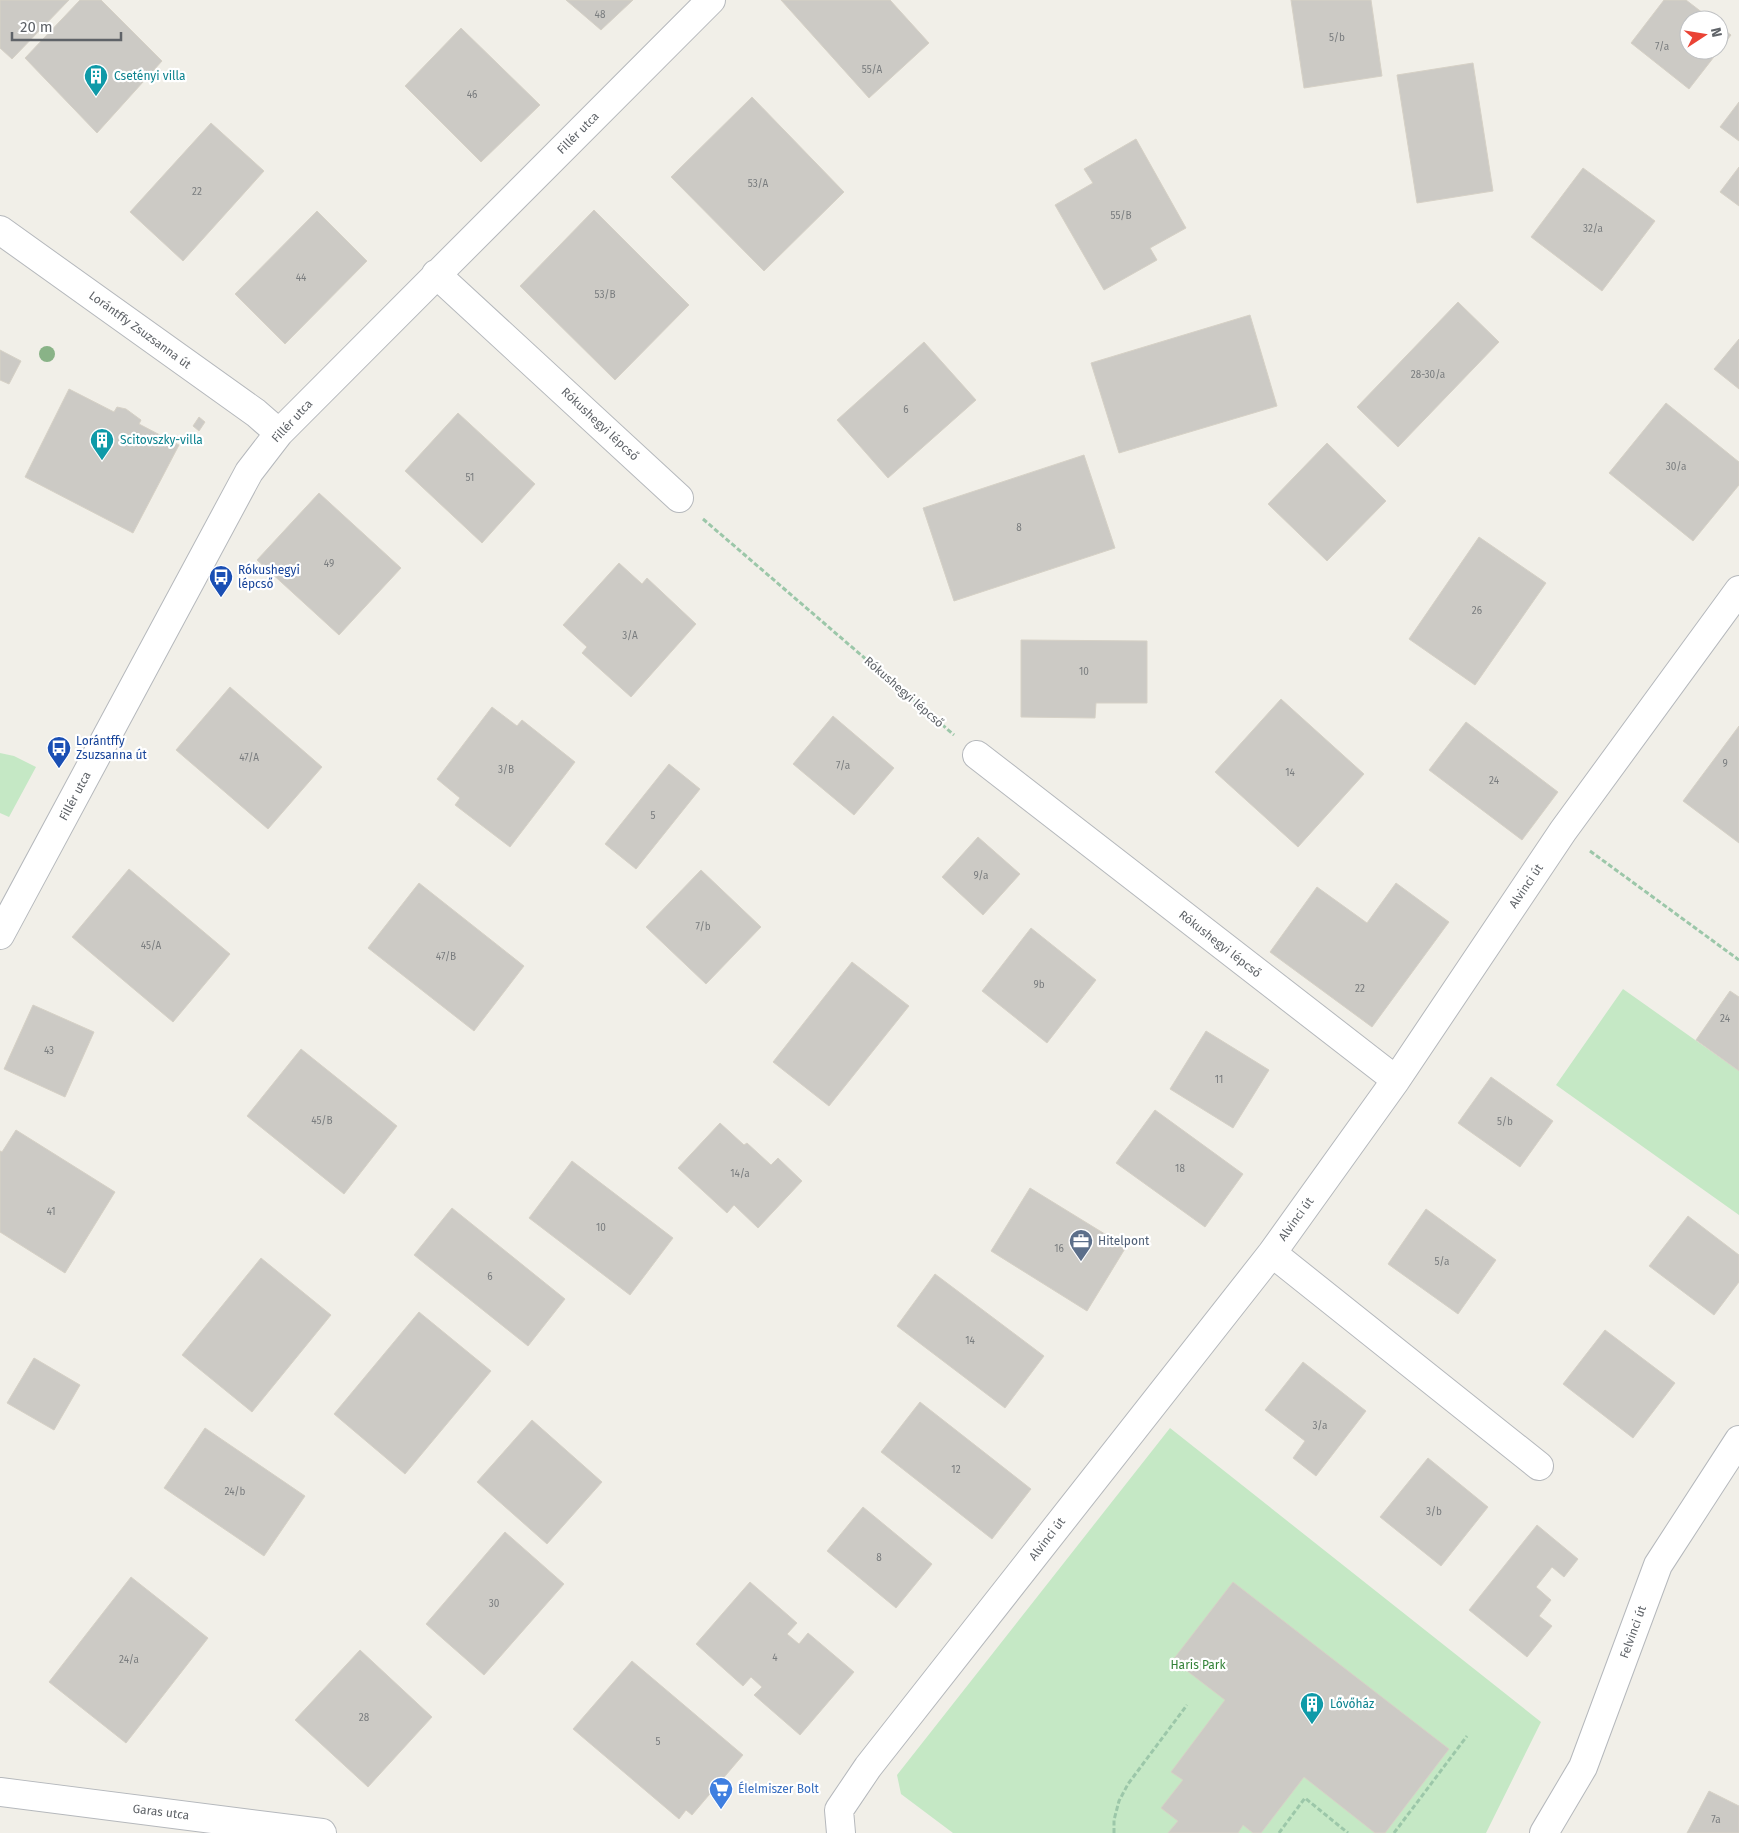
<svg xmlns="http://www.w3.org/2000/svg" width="1739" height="1833" font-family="'Fira Sans',sans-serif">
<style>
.green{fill:#c5e8c5}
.building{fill:#cccac5;stroke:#d6d1c6}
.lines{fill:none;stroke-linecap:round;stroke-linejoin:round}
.minor-casing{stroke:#b5b8bc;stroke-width:30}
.path{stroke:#9cc7a9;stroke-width:3;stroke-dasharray:5 2.5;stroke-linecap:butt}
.minor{stroke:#fff;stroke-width:28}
.tree{fill:#89b387}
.labels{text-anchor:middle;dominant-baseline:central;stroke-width:4.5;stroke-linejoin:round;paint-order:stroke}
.number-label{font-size:10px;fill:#7a7d7f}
.culture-label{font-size:12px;fill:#0d838f;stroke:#fff;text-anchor:start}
.street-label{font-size:12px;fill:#5f6368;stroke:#fff}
.transit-label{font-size:12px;fill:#164399;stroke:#fff;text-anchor:start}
.service-label{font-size:12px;fill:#4e5e75;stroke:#fff;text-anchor:start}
.park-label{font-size:12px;fill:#348238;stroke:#fff}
.shop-label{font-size:12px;fill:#366cbe;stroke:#fff;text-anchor:start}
</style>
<rect width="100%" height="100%" fill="#f1efe8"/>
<path class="green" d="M0,753L14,756L36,767L9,817L0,813Z
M1623,989L1739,1071V1215L1556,1085Z
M1170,1428L1541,1722L1486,1833H953L901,1794L897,1775Z"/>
<path class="building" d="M0,0H69L12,59L0,48Z
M80,0H101L162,61L97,133L25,58Z
M566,0H633L601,30Z
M781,0H890L929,43L869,98Z
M1291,0H1371L1382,76L1304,88Z
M1664,0H1686L1712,20H1689V50H1719V26L1731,35L1689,89L1631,43Z
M461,28L540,105L481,162L405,86Z
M1473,63L1493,191L1417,203L1397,75Z
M752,97L844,192L764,271L671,177Z
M1739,102V141L1720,127Z
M211,123L264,171L183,261L130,212Z
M1136,139L1186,228L1150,248L1157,260L1104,290L1055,205L1093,183L1084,169Z
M1739,167V206L1720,192Z
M1583,168L1655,221L1602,291L1531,237Z
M594,210L689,305L615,380L520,286Z
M317,211L367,261L285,344L235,294Z
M1458,302L1499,342L1398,447L1357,407Z
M1250,315L1277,406L1119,453L1091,363Z
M1739,339V389L1714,369Z
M924,342L976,400L888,478L837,420Z
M0,350L21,361L9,384L0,380Z
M69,389L114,412L117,407L126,409L141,420L139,424L179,445L133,533L25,477Z
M1666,403L1739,462V485L1693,541L1609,473Z
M458,413L535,484L482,543L405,471Z
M199,417L205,422L199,431L193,426Z
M1327,443L1386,501L1327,561L1268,504Z
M1084,455L1115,548L954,601L923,508Z
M319,493L401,568L339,635L257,560Z
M1479,537L1546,583L1475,685L1409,639Z
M619,563L642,584L647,578L696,624L631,697L582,653L587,647L563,625Z
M1021,640L1147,641V703H1096L1095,718L1021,717Z
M230,687L322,767L268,829L176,750Z
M1281,699L1364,774L1298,847L1215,772Z
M492,707L517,726L522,720L575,762L510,847L455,805L460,798L437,779Z
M833,716L894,768L854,815L793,764Z
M1466,722L1558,792L1522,840L1429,770Z
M1739,726V843L1683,801Z
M669,764L700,789L636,869L605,844Z
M978,837L1020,874L983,915L942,877Z
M129,869L230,954L173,1022L72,937Z
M701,870L761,927L706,984L646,927Z
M419,883L524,966L474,1031L368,948Z
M1396,883L1449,922L1372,1027L1270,952L1317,887L1367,923Z
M1031,928L1096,980L1047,1043L982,991Z
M852,962L909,1006L829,1106L773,1062Z
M1730,991L1739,997V1071L1696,1040Z
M33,1005L94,1032L65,1097L4,1069Z
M1206,1031L1269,1070L1233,1128L1170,1089Z
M301,1049L397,1126L344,1194L247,1116Z
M1491,1077L1553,1121L1520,1167L1458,1123Z
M1155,1110L1243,1174L1205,1227L1116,1163Z
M720,1123L744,1145L747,1143L771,1165L778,1158L802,1181L758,1228L734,1205L727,1213L678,1168Z
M16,1130L115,1192L65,1273L0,1232V1151L2,1152Z
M572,1161L673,1238L630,1295L529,1218Z
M1030,1188L1126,1247L1087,1311L991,1251Z
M452,1208L565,1299L528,1346L414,1255Z
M1426,1209L1496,1260L1458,1314L1388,1264Z
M1688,1216L1739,1255V1282L1714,1315L1649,1266Z
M261,1258L331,1315L252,1412L182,1355Z
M935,1274L1044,1356L1005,1408L897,1326Z
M419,1312L491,1371L405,1474L334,1414Z
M1605,1330L1675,1383L1633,1438L1563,1384Z
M34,1358L80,1385L54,1430L7,1403Z
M1303,1362L1366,1411L1316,1476L1293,1458L1305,1441L1265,1410Z
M920,1402L1031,1489L992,1539L881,1452Z
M532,1420L602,1482L547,1544L477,1482Z
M205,1428L305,1496L264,1556L164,1488Z
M1428,1458L1488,1507L1441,1566L1380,1517Z
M863,1507L932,1564L896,1608L827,1551Z
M1537,1525L1578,1559L1564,1577L1552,1567L1536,1587L1551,1600L1539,1616L1552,1626L1527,1657L1469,1610Z
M505,1532L564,1584L484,1675L426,1624Z
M131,1577L208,1638L126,1743L49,1682Z
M750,1582L797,1623L787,1634L799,1644L808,1633L854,1672L800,1735L754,1695L762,1687L751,1677L743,1686L696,1644Z
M1233,1582L1449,1749L1385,1833H1375L1304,1777L1261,1833H1253L1243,1825L1238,1833H1168L1178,1821L1161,1808L1183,1780L1171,1772L1225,1700L1173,1660Z
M360,1650L432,1717L368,1787L295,1720Z
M632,1661L743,1755L692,1815L686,1810L679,1819L573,1729Z
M1709,1791L1739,1806V1833H1687Z"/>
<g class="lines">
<g class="minor-casing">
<path id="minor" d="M0,230L256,413L279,433
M436,274L679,498
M977,755L1396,1080
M0,935L249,472L279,433L711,0
M1272,1253L1539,1466
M0,1792L322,1833
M841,1833L839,1810L868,1767L1272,1253L1396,1080L1563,831L1739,590
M1544,1833L1583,1767L1658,1565L1739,1440"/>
</g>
<path class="path" d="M703,519L954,735
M1590,851L1739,960
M1114,1833V1820L1119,1801L1128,1784L1187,1705
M1279,1833L1305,1798L1348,1833
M1394,1833L1467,1736"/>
<use href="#minor" class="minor"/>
</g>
<circle class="tree" cx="47" cy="354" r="8"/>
<defs>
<g id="building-pin" transform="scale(1.25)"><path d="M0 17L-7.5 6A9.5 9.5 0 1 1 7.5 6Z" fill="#0f9aa8" stroke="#fff"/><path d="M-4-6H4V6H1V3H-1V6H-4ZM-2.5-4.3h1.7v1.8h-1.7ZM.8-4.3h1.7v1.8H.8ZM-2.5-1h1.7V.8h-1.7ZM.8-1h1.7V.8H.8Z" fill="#fff"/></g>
<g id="bus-pin" transform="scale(1.25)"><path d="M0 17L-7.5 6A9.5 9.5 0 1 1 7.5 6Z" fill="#1a4fb4" stroke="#fff"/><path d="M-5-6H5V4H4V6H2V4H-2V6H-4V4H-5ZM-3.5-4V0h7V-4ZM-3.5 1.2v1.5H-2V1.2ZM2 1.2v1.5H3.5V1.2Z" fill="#fff"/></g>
<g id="office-pin" transform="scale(1.25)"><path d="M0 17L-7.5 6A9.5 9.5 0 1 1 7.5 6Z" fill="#5c6f8a" stroke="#fff"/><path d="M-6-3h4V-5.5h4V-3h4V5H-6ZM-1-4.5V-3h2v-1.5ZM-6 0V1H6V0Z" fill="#fff"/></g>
<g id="supermarket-pin" transform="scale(1.25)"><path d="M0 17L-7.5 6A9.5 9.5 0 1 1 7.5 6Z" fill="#3f7fe0" stroke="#fff"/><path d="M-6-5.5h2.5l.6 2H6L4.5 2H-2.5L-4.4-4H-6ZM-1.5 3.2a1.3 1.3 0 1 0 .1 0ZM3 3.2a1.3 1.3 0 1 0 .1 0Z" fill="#fff"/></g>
</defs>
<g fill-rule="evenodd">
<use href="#building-pin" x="96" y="76"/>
<use href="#building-pin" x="102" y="440"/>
<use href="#bus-pin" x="221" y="577"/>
<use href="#bus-pin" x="59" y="748"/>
<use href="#office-pin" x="1081" y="1241"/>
<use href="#building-pin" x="1312" y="1704"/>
<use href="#supermarket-pin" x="721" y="1789"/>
</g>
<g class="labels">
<g class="number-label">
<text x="600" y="15">48</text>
<text x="1337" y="38">5/b</text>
<text x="1662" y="47">7/a</text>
<text x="872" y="70">55/A</text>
<text x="472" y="95">46</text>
<text x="758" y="184">53/A</text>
<text x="197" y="192">22</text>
<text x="1121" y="216">55/B</text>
<text x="1593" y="229">32/a</text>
<text x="301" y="278">44</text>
<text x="605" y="295">53/B</text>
<text x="1428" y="375">28-30/a</text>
<text x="906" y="410">6</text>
<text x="1676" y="467">30/a</text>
<text x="470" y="478">51</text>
<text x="1019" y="528">8</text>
<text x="329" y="564">49</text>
<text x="1477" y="611">26</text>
<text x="630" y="636">3/A</text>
<text x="1084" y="672">10</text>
<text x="249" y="758">47/A</text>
<text x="1725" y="764">9</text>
<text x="843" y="766">7/a</text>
<text x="506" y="770">3/B</text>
<text x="1290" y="773">14</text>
<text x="1494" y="781">24</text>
<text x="653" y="816">5</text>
<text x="981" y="876">9/a</text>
<text x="703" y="927">7/b</text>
<text x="151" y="946">45/A</text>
<text x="446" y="957">47/B</text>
<text x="1039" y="985">9b</text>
<text x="1360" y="989">22</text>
<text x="1725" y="1019">24</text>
<text x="49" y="1051">43</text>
<text x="1219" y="1080">11</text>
<text x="322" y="1121">45/B</text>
<text x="1505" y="1122">5/b</text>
<text x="1180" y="1169">18</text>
<text x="740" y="1174">14/a</text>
<text x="51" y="1212">41</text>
<text x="601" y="1228">10</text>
<text x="1059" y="1249">16</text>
<text x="1442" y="1262">5/a</text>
<text x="490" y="1277">6</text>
<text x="970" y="1341">14</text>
<text x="1320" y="1426">3/a</text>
<text x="956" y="1470">12</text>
<text x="235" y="1492">24/b</text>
<text x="1434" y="1512">3/b</text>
<text x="879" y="1558">8</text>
<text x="494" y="1604">30</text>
<text x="775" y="1658">4</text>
<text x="129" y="1660">24/a</text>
<text x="364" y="1718">28</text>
<text x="658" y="1742">5</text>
<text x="1716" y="1820">7a</text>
</g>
<g class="culture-label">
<text x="114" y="76">Csetényi villa</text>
<text x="120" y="440">Scitovszky-villa</text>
<text x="1330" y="1704">Lővőház</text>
</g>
<g class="street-label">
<text transform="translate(578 133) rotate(-45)">Fillér utca</text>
<text transform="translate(140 330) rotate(36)">Lorántffy Zsuzsanna út</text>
<text transform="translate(292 421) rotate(-47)">Fillér utca</text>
<text transform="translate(600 424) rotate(43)">Rókushegyi lépcső</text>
<text transform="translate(904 692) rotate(41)">Rókushegyi lépcső</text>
<text transform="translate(75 796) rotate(-62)">Fillér utca</text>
<text transform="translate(1526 886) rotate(-56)">Alvinci út</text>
<text transform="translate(1220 944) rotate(38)">Rókushegyi lépcső</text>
<text transform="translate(1296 1219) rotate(-54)">Alvinci út</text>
<text transform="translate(1047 1539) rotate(-52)">Alvinci út</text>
<text transform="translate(1633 1632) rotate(-70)">Felvinci út</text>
<text transform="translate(161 1812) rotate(7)">Garas utca</text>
</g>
<g class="transit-label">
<text x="238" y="570">Rókushegyi<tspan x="238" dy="14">lépcső</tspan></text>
<text x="76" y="741">Lorántffy<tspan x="76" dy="14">Zsuzsanna út</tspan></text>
</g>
<g class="service-label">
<text x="1098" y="1241">Hitelpont</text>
</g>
<g class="park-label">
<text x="1198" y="1665">Haris Park</text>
</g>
<g class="shop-label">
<text x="738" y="1789">Élelmiszer Bolt</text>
</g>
</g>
<g transform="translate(1704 35) rotate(78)"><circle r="24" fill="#ffffff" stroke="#bfc1c3"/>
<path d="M0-4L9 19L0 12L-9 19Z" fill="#ea4335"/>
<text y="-8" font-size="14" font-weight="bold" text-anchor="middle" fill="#5f6368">N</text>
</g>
<path d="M12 32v8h109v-8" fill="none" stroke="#5f6368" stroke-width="2.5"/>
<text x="20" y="32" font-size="15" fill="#5f6368" stroke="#ffffff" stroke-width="4" paint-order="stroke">20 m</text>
</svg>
